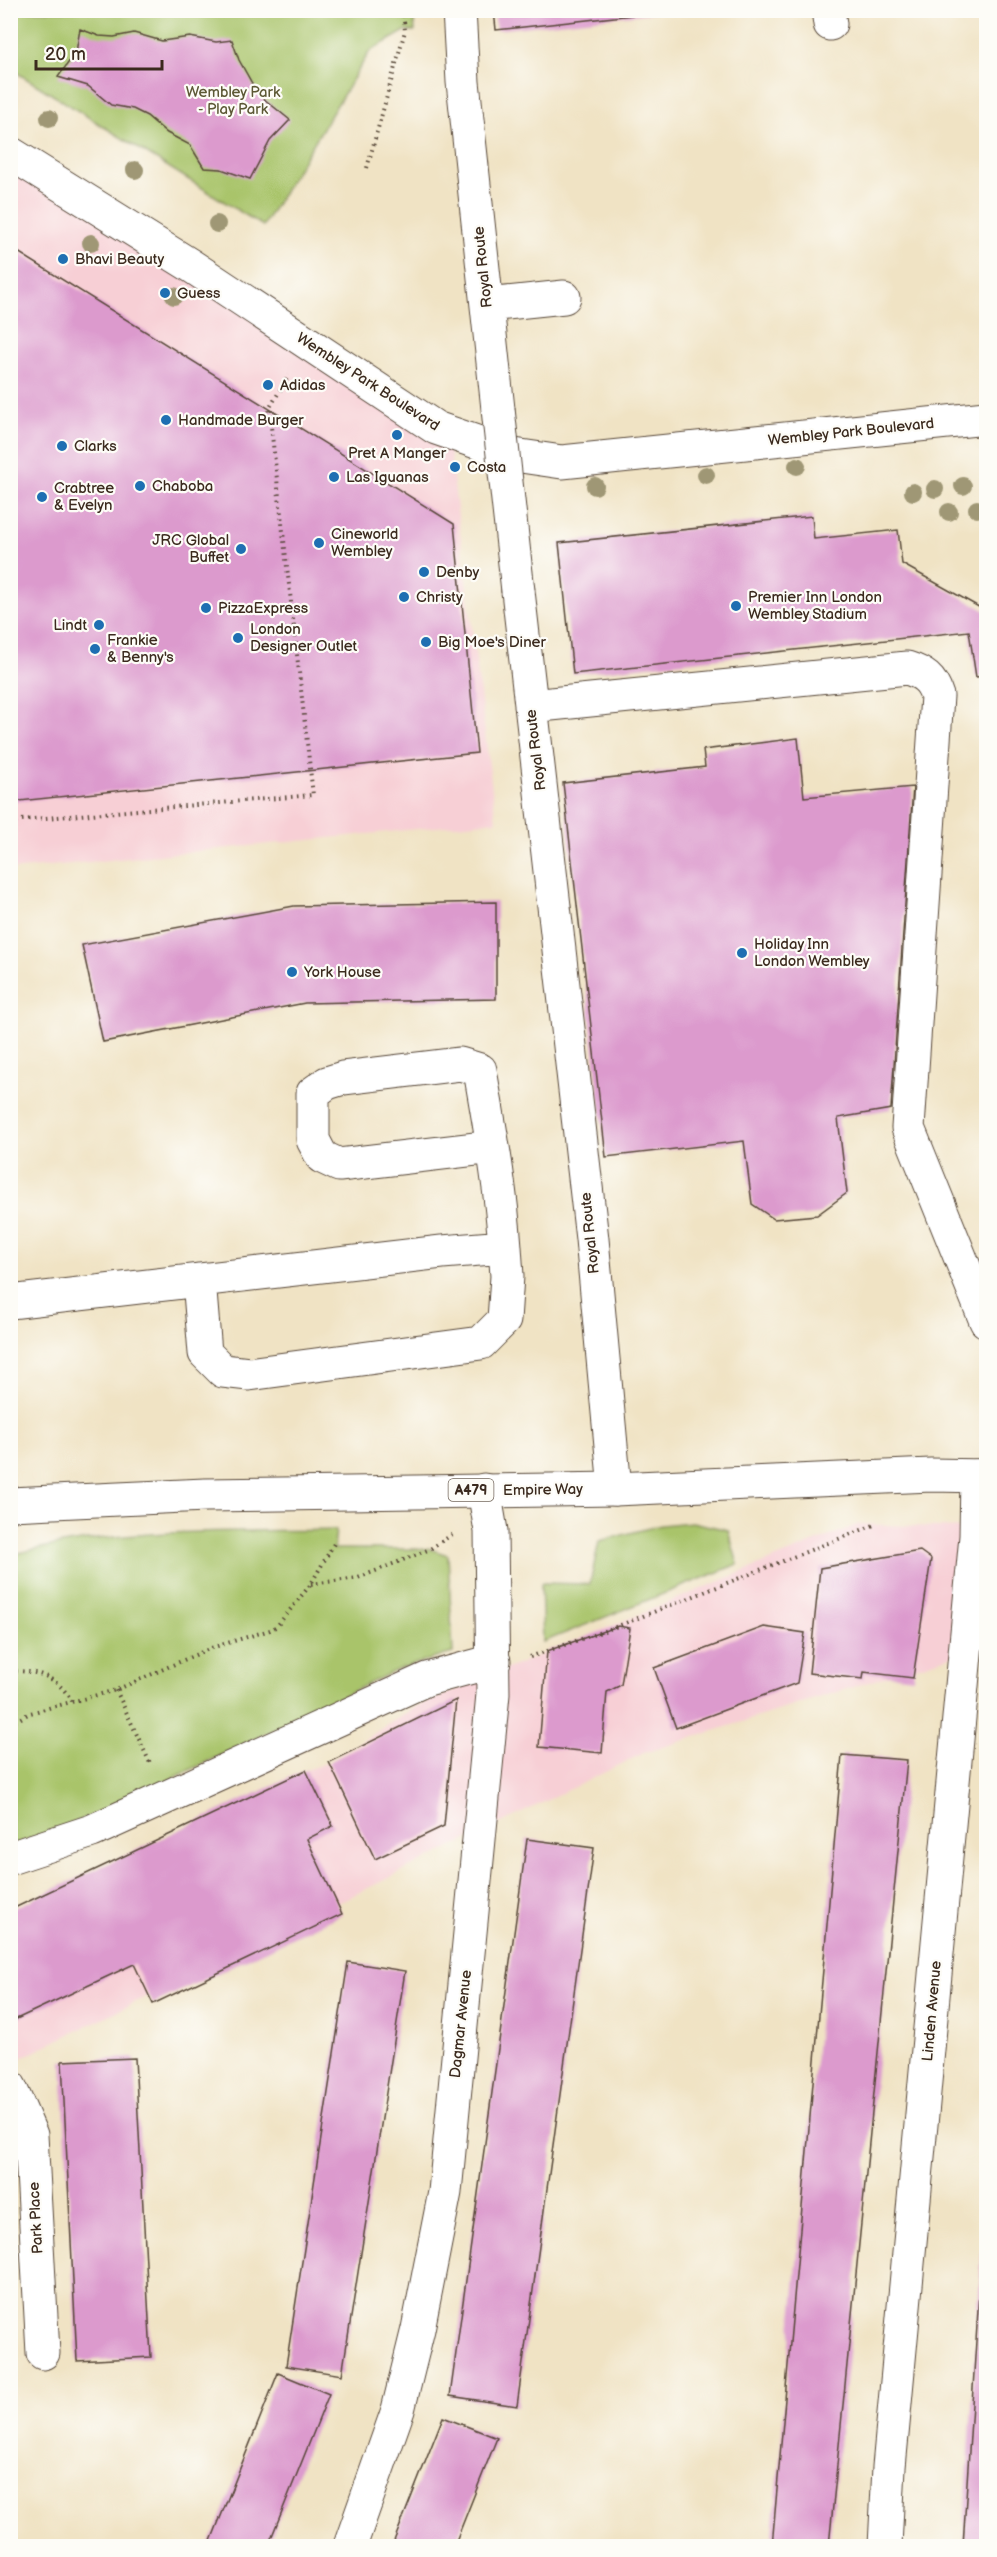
<svg xmlns="http://www.w3.org/2000/svg" width="997" height="2557" font-family="'Balsamiq Sans',sans-serif">
<style>
.built{fill:#f7cfd5}
.green{fill:#a9c46a;stroke:#727744;stroke-width:1.5}
.building{fill:#dc9acd}
.lines{fill:none;stroke-linecap:round;stroke-linejoin:round}
.minor-casing{stroke:#564637;stroke-width:35}
.major-casing{stroke:#564637;stroke-width:35}
.path{stroke:#564637;stroke-width:4;stroke-dasharray:1.5 4.5;stroke-linecap:butt}
.minor{stroke:#fff;stroke-width:33}
.major{stroke:#fff;stroke-width:33}
.minor-bridge-casing{stroke:#564637;stroke-width:35;stroke-linecap:butt}
.minor-bridge{stroke:#fff;stroke-width:33}
.tree{fill:#9f9775}
.poi-dot{fill:#1f6fb2;stroke:#fdfcf7;stroke-width:2}
.labels{text-anchor:middle;dominant-baseline:central;stroke-width:4.5;stroke-linejoin:round;paint-order:stroke}
.shield{fill:#fdfcf7;stroke:#75695f;stroke-width:1.5}
.shield-label{font-size:14px;font-weight:bold;fill:#3b2a1e}
.park-label{font-size:15px;fill:#5c5835;stroke:#fdfcf7}
.poi-label{font-size:15px;fill:#3b2a1e;stroke:#fdfcf7;text-anchor:start}
.street-label{font-size:15px;fill:#3b2a1e;stroke:#fdfcf7}
</style>
<rect width="100%" height="100%" fill="#fdfcf7"/>
<filter id="ink" filterUnits="userSpaceOnUse"><feTurbulence type="fractalNoise" baseFrequency=".0167" numOctaves="2"/><feDisplacementMap in="SourceGraphic" scale="12" xChannelSelector="R" yChannelSelector="G"/><feConvolveMatrix kernelMatrix="1 2 1 2 8 2 1 2 1" color-interpolation-filters="sRGB"/></filter>
<filter id="wash" filterUnits="userSpaceOnUse"><feTurbulence type="fractalNoise" baseFrequency=".008" numOctaves="4" result="noise"/><feDisplacementMap in="SourceGraphic" scale="24" xChannelSelector="R" yChannelSelector="G"/><feGaussianBlur stdDeviation="1.35" result="paint"/><feColorMatrix in="noise" values="0 0 0 0 0 0 0 0 0 0 0 0 0 0 0 0 0 1.4 0 .05"/><feComposite in="paint" operator="in"/></filter>
<g filter="url(#wash)">
<rect width="100%" height="100%" fill="#f0e3c4"/>
<path class="built" d="M10,151L447,428L496,821L11,870Z
M859,1524L986,1529V1645L644,1753L11,2063V1934L306,1770L329,1762L417,1706Z"/>
<path class="green" d="M10,11H413L415,31H405L370,51L263,226L11,69Z
M692,1522L728,1530L738,1564L543,1642L541,1583L590,1584L599,1541L661,1525Z
M336,1530L334,1549H430L448,1555L453,1653L401,1668L105,1811L11,1846V1555C116,1527 228,1532 336,1530Z"/>
<g id="blocks">
<path class="building" d="M494,10H659V12L496,30Z
M80,29L99,36L114,37L134,33L162,41L190,37L216,42L232,40L239,60L258,94L290,120L270,141L250,179L221,169L204,168L190,145L167,133L147,116L133,109L111,105L88,86L58,77L76,52Z
M10,247L454,524L477,753L10,802Z
M812,516L814,539L898,530L902,564L986,611V676L976,677L969,631L573,674L559,543Z
M798,738L804,797L913,787L891,1109L838,1118L847,1193L817,1215L774,1219L752,1204L744,1141L606,1157L563,783L705,767L703,750Z
M496,902V999L305,1003L103,1042L82,945L294,906Z
M920,1551L931,1559L913,1678L864,1672L863,1679L809,1673L820,1568Z
M618,1626L630,1628L621,1685L607,1692L602,1753L539,1747L547,1651Z
M764,1627L805,1633L797,1683L676,1728L654,1668Z
M456,1700L444,1826L375,1859L329,1762Z
M842,1755L907,1760L829,2546H772Z
M306,1770L333,1826L307,1839L342,1914L153,2004L134,1964L10,2022V1910Z
M527,1839L594,1848L517,2406L450,2396Z
M348,1962L405,1971L342,2375L286,2366Z
M135,2058L151,2357L77,2361L62,2061Z
M985,2199L986,2546H963Z
M278,2373L329,2394L268,2546H209Z
M443,2417L497,2438L454,2546H392Z"/>
</g>
</g>
<g filter="url(#ink)">
<use href="#blocks" fill-opacity="0" stroke="#564637" stroke-width="1.5"/>
<g class="lines">
<g class="minor-casing">
<path id="minor" d="M459,10L463,82L498,409
M828,10L830,24
M10,153L190,265L436,428L514,455L562,462L986,418
M487,305L564,297
M518,591L592,1239L615,1489
M531,706L907,668C923,673 932,679 937,696L908,1128L986,1321
M493,1147L339,1165L322,1157L313,1140V1093L327,1083L343,1078L460,1064L480,1070C490,1129 501,1187 505,1247
M10,1302L442,1252L505,1247L507,1276L504,1320L481,1343L249,1374L223,1371L205,1353L199,1280
M10,1858L92,1831L427,1679L494,1661
M10,2087L31,2135L43,2353
M350,2546L398,2410L418,2329L445,2192L493,1694L491,1531L484,1490
M885,2546L889,2467L976,1536L977,1476"/>
</g>
<g class="major-casing">
<path id="major" d="M10,1504L205,1495L615,1489L931,1475L986,1476"/>
</g>
<path class="path" d="M367,168L405,31L403,10
M10,821L313,795L269,409L289,375
M311,1584L358,1578L430,1549L453,1534
M530,1657L618,1626L874,1525
M10,1671C40,1671 56,1676 72,1701
M116,1690L150,1763
M10,1724L30,1713L116,1690L211,1648L270,1630L277,1626L311,1584L336,1540"/>
<use href="#minor" class="minor"/>
<use href="#major" class="major"/>
<g class="minor-bridge-casing">
<path id="minor-bridge" d="M498,409L518,591"/>
</g>
<use href="#minor-bridge" class="minor-bridge"/>
</g>
<g class="tree">
<circle cx="49" cy="118" r="9"/>
<circle cx="135" cy="170" r="9"/>
<circle cx="217" cy="224" r="9"/>
<circle cx="91" cy="243" r="9"/>
<circle cx="174" cy="296" r="9"/>
<circle cx="797" cy="466" r="9"/>
<circle cx="706" cy="475" r="9"/>
<circle cx="595" cy="486" r="9"/>
<circle cx="963" cy="486" r="9"/>
<circle cx="935" cy="489" r="9"/>
<circle cx="913" cy="492" r="9"/>
<circle cx="977" cy="509" r="9"/>
<circle cx="949" cy="512" r="9"/>
</g>
</g>
<g class="poi-dot">
<circle cx="63" cy="259" r="6"/>
<circle cx="165" cy="293" r="6"/>
<circle cx="268" cy="385" r="6"/>
<circle cx="166" cy="420" r="6"/>
<circle cx="397" cy="435" r="6"/>
<circle cx="62" cy="446" r="6"/>
<circle cx="455" cy="467" r="6"/>
<circle cx="334" cy="477" r="6"/>
<circle cx="140" cy="486" r="6"/>
<circle cx="42" cy="497" r="6"/>
<circle cx="319" cy="543" r="6"/>
<circle cx="241" cy="549" r="6"/>
<circle cx="424" cy="572" r="6"/>
<circle cx="404" cy="597" r="6"/>
<circle cx="736" cy="606" r="6"/>
<circle cx="206" cy="608" r="6"/>
<circle cx="99" cy="625" r="6"/>
<circle cx="238" cy="638" r="6"/>
<circle cx="426" cy="642" r="6"/>
<circle cx="95" cy="649" r="6"/>
<circle cx="742" cy="953" r="6"/>
<circle cx="292" cy="972" r="6"/>
</g>
<g class="labels">
<rect class="shield" x="448.5" y="1479" width="45" height="22" rx="4.5"/>
<g class="shield-label">
<text x="471" y="1490">A479</text>
</g>
<g class="park-label">
<text x="233" y="92">Wembley Park<tspan x="233" dy="17">- Play Park</tspan></text>
</g>
<g class="poi-label">
<text x="75" y="259">Bhavi Beauty</text>
<text x="177" y="293">Guess</text>
<text x="280" y="385">Adidas</text>
<text x="178" y="420">Handmade Burger</text>
<text x="74" y="446">Clarks</text>
<text x="397" y="453" text-anchor="middle">Pret A Manger</text>
<text x="467" y="467">Costa</text>
<text x="346" y="477">Las Iguanas</text>
<text x="152" y="486">Chaboba</text>
<text x="54" y="488">Crabtree<tspan x="54" dy="17">&amp; Evelyn</tspan></text>
<text x="331" y="534">Cineworld<tspan x="331" dy="17">Wembley</tspan></text>
<text x="229" y="540" text-anchor="end">JRC Global<tspan x="229" dy="17">Buffet</tspan></text>
<text x="436" y="572">Denby</text>
<text x="416" y="597">Christy</text>
<text x="748" y="597">Premier Inn London<tspan x="748" dy="17">Wembley Stadium</tspan></text>
<text x="218" y="608">PizzaExpress</text>
<text x="87" y="625" text-anchor="end">Lindt</text>
<text x="250" y="629">London<tspan x="250" dy="17">Designer Outlet</tspan></text>
<text x="107" y="640">Frankie<tspan x="107" dy="17">&amp; Benny's</tspan></text>
<text x="438" y="642">Big Moe's Diner</text>
<text x="754" y="944">Holiday Inn<tspan x="754" dy="17">London Wembley</tspan></text>
<text x="304" y="972">York House</text>
</g>
<g class="street-label">
<text transform="translate(483 267) rotate(-96)">Royal Route</text>
<text transform="translate(368 382) rotate(33)">Wembley Park Boulevard</text>
<text transform="translate(851 432) rotate(-6)">Wembley Park Boulevard</text>
<text transform="translate(536 750) rotate(-97)">Royal Route</text>
<text transform="translate(590 1233) rotate(-96)">Royal Route</text>
<text transform="translate(543 1490) rotate(-1)">Empire Way</text>
<text transform="translate(932 2011) rotate(-85)">Linden Avenue</text>
<text transform="translate(461 2024) rotate(-84)">Dagmar Avenue</text>
<text transform="translate(36 2218) rotate(-93)">Park Place</text>
</g>
</g>
<rect width="997" height="2557" fill="none" stroke="#fdfcf7" stroke-width="36"/>
<path d="M36 60v9h126v-9" fill="none" stroke="#3b2a1e" stroke-width="3"/>
<text x="45" y="60" font-size="18" fill="#3b2a1e" stroke="#fdfcf7" stroke-width="4.5" paint-order="stroke">20 m</text>
</svg>
